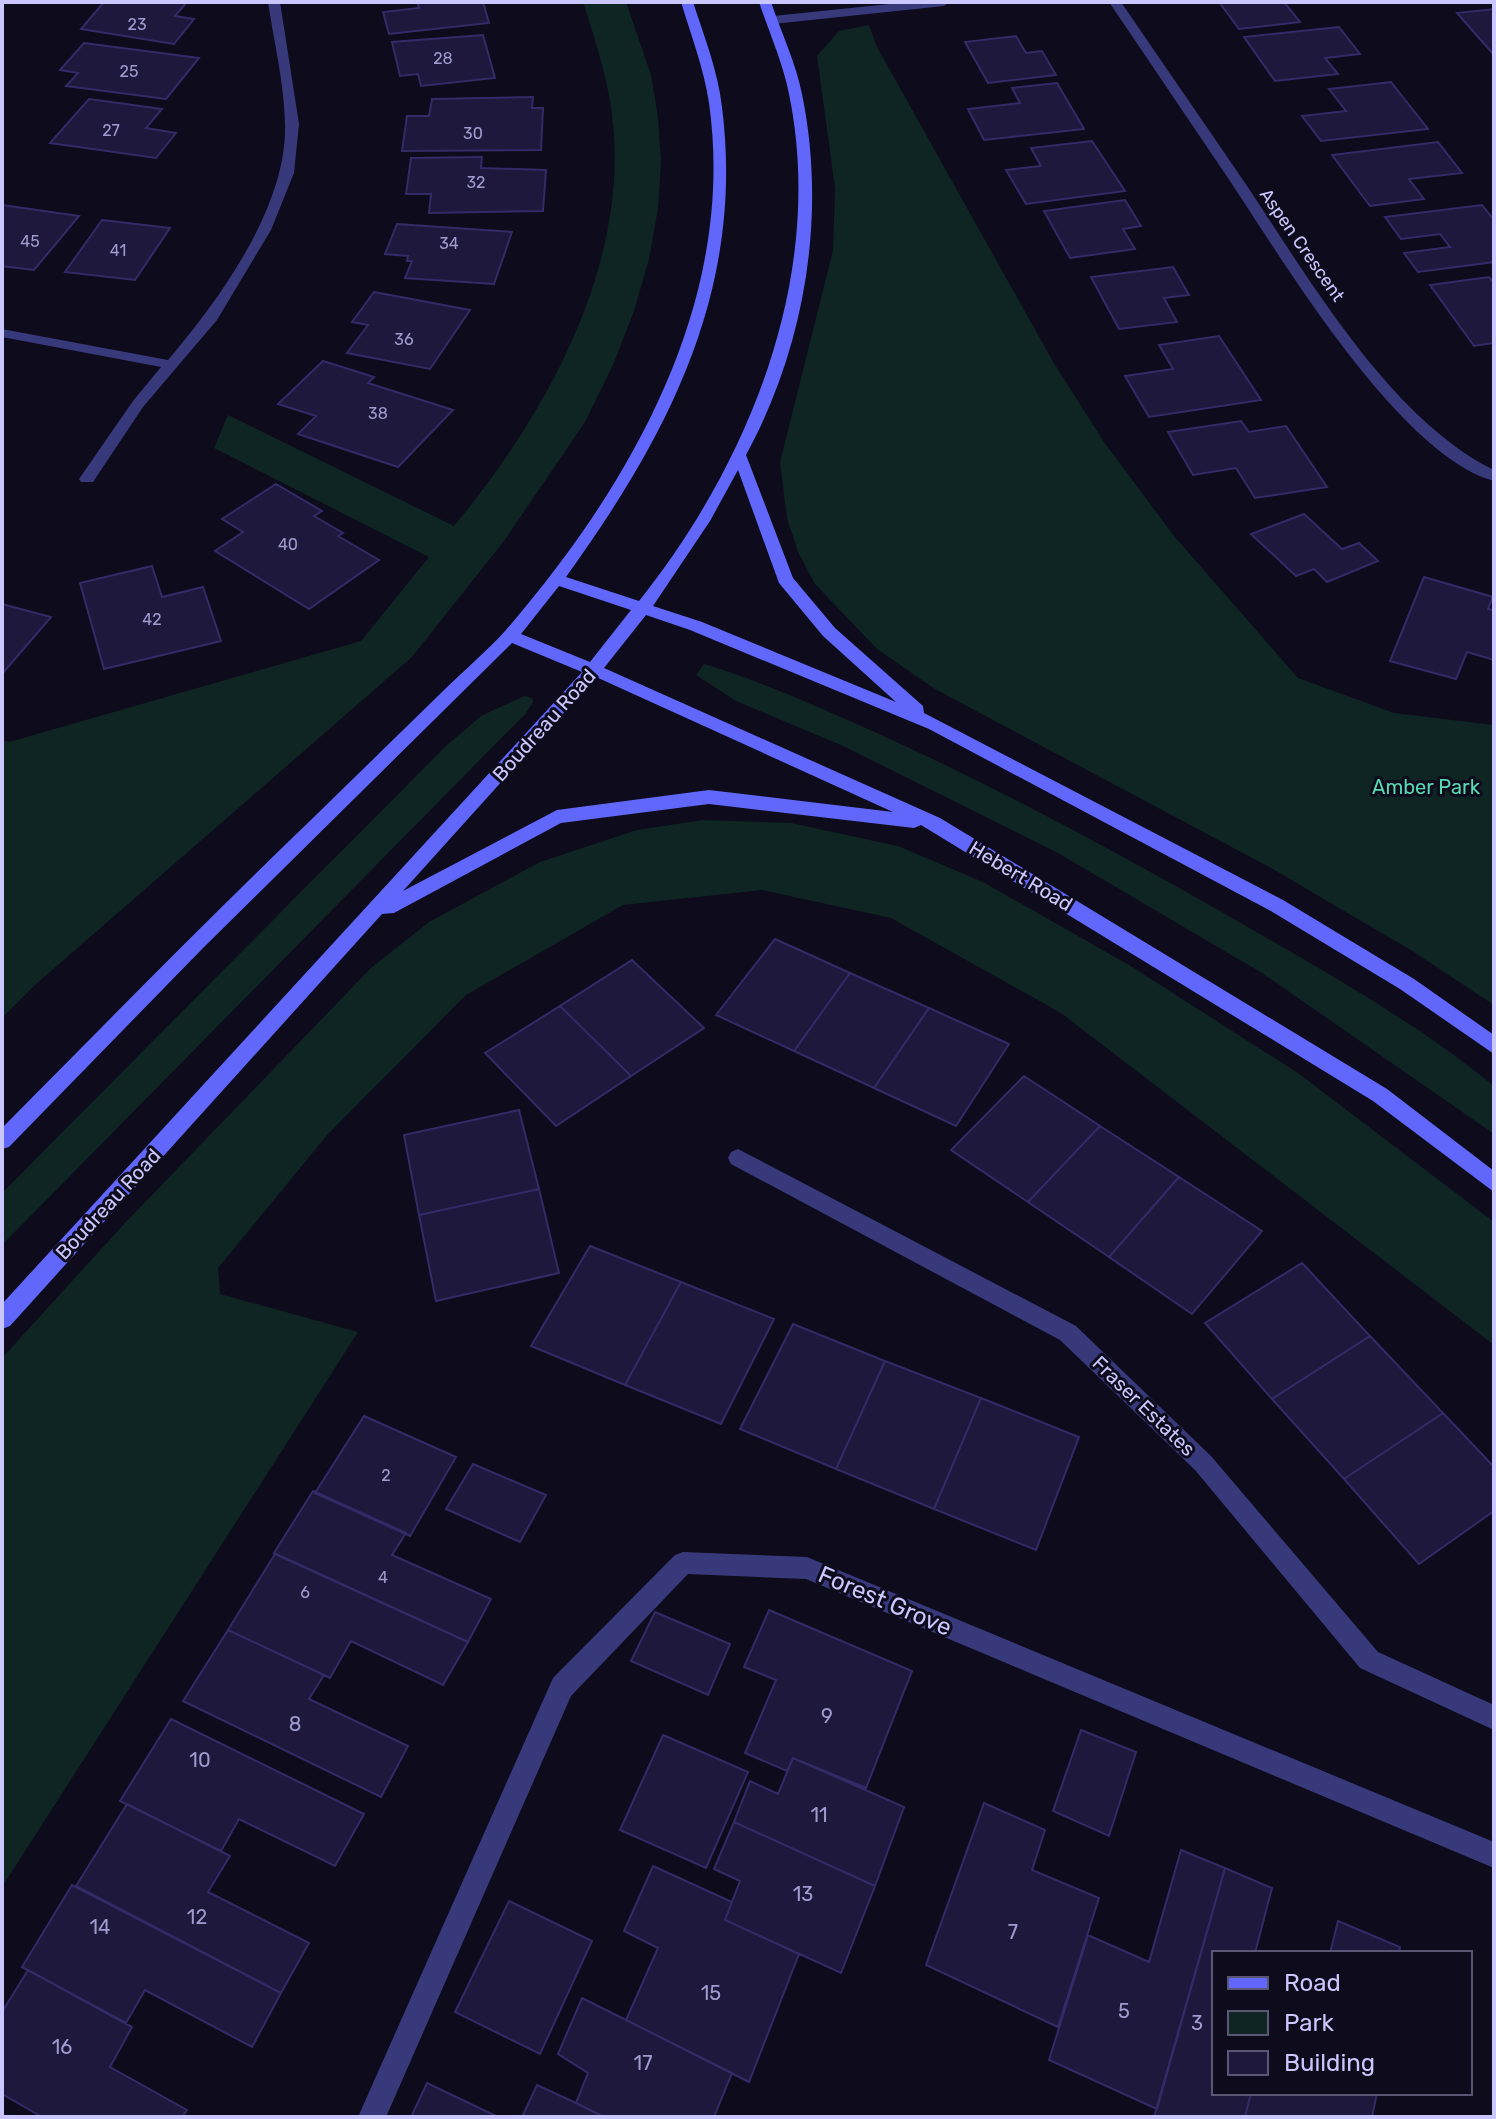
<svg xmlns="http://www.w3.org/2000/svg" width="1496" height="2119" font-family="Rubik,sans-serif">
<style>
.green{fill:#0f2523}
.building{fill:#1d183c;stroke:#332b67;stroke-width:2}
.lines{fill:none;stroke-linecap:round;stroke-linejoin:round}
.minor{fill:#37397a;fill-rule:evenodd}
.secondary{fill:#6167fb;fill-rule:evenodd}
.labels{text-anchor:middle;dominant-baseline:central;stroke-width:6;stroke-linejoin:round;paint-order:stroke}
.number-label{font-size:16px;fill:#9f9bce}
.far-street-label{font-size:18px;fill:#cac7fe;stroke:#0d0b1c}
.street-label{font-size:20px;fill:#cac7fe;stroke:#0d0b1c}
.park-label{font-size:20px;fill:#57dab1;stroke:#0d0b1c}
.near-number-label{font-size:20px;fill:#9f9bce}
.near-street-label{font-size:24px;fill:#cac7fe;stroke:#0d0b1c}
</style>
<rect width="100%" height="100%" fill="#0d0b1c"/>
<path class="green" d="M583,2H626L651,75L658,117L661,162L658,209L649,259L634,311L613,365L585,422L504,541L412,657L36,984L2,1018V740L9,742L361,641L429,557L214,448L228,415L454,526C546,415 631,264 612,114C607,76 595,39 583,2Z
M869,25L877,47L1052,360L1104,442L1174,536L1298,678L1394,713L1494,725V1005L1414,952L1271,868L935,689L877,649L815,584L799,554L787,518L780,462L833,250L835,188L817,56L839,31Z
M704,664C761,681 813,705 868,729C986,782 1100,843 1213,907C1308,962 1408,1016 1494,1086V1134L1262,973L1058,853L841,745L736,701L696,675Z
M524,696L532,698L533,702L526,713L2,1245V1193L445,747L481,716Z
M703,820L791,823L898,846L983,882L1129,965L1298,1073L1494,1222V1345L1061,1013L891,918L762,890L623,905L466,995L328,1134L218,1268L220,1294L358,1332L2,1887V1358L125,1223L371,968L429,922L540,862L637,830Z"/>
<path class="building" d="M104,2H187L175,16L194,19L174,44L81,29Z
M417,2H483L489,23L389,34L383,12L419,8Z
M1219,2H1284L1300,22L1239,29Z
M1494,9V55L1457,13Z
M1339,27L1360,54L1325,58L1338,74L1275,81L1244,37Z
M483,35L495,78L421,86L418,74L400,76L392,42Z
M1016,36L1026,53L1042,51L1056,75L988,83L965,42Z
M84,43L199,58L166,99L66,86L78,73L60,70Z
M1391,82L1428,129L1321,141L1302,116L1346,111L1329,89Z
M1057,83L1084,129L984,140L968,109L1020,103L1012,88Z
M533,97L532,108H543L541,150L402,151L407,116H429L432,99Z
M89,99L162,109L146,128L176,133L156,158L50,143Z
M1092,141L1125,191L1026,204L1006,170L1041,166L1031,148Z
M1438,142L1462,173L1409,179L1424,199L1370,206L1332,155Z
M482,157L481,168L546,170L543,211L429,213L431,194H406L411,158Z
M1125,200L1141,226L1123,229L1135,249L1070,258L1044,211Z
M2,205L79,216L34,270L2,266Z
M1482,205L1494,220V262L1418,272L1404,253L1450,247L1440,234L1401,239L1385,217Z
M102,220L170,228L135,280L65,272Z
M397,224L512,232L494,284L405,278L412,261H407L408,256L385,254Z
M1173,267L1189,295L1164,298L1177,322L1119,329L1091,277Z
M1489,277L1494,283V343L1474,346L1430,285Z
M374,292L470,310L430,369L347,353L368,325L352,322Z
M1219,336L1261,400L1149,417L1125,376L1173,369L1159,345Z
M323,361L374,377L368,383L453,410L398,467L298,434L316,416L278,404Z
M1241,421L1249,432L1286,426L1327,487L1255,498L1236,468L1193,475L1168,432Z
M276,484L322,511L314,516L343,533L338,536L379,560L309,609L215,551L243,532L222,519Z
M1304,514L1342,549L1359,543L1378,561L1327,582L1314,569L1296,576L1251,534Z
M152,566L162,597L203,587L221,641L104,669L80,583Z
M1424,577L1493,597L1488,609L1494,610V660L1467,652L1456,679L1390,661Z
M2,604L51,617L2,674Z
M775,939L850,973L794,1051L716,1015Z
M632,960L704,1028L631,1076L560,1006Z
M850,973L929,1008L874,1088L794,1051Z
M560,1006L631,1076L556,1126L485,1053Z
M929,1008L1009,1044L956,1126L874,1088Z
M1024,1076L1100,1126L1028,1202L951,1150Z
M519,1110L539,1189L419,1215L404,1135Z
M1100,1126L1179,1177L1109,1257L1028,1202Z
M1179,1177L1262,1231L1192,1314L1109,1257Z
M539,1189L559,1273L436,1301L419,1215Z
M590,1246L681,1282L625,1385L531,1346Z
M1302,1263L1370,1336L1272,1399L1205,1323Z
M681,1282L774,1319L721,1424L625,1385Z
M793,1324L885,1361L836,1469L740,1429Z
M1370,1336L1443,1413L1344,1479L1272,1399Z
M885,1361L981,1398L934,1509L836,1469Z
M981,1398L1079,1437L1036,1550L934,1509Z
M1443,1413L1494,1467V1511L1419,1564L1344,1479Z
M364,1416L456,1457L410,1536L315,1493Z
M473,1464L546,1495L520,1542L446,1509Z
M313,1491L406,1533L392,1555L491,1599L468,1642L274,1553Z
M275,1554L468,1642L443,1685L351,1641L330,1678L228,1630Z
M769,1610L912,1671L866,1788L793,1758L787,1771L745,1753L776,1680L744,1667Z
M655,1612L730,1644L708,1695L631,1661Z
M228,1630L324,1675L309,1699L408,1746L381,1797L183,1701Z
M171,1719L364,1814L335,1866L239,1819L221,1851L120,1801Z
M1081,1730L1136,1752L1109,1836L1053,1811Z
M663,1735L748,1772L706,1868L620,1830Z
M793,1758L904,1807L875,1886L734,1822L750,1781L778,1794Z
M984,1803L1045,1830L1032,1870L1099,1898L1058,2027L926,1965Z
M127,1804L230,1856L208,1892L309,1943L281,1993L76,1886Z
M734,1822L875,1886L841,1973L725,1920L740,1881L714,1869Z
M1181,1850L1225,1868L1157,2109L1049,2060L1088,1935L1149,1962Z
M653,1866L732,1902L725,1920L799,1954L749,2082L626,2020L658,1948L624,1931Z
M1225,1868L1272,1888L1255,1953H1214V2093H1251L1245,2117H1154Z
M72,1885L281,1993L252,2047L145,1990L126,2023L22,1967Z
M509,1901L592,1941L540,2054L455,2012Z
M1338,1921L1400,1947L1399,1953H1330Z
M28,1970L132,2027L110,2067L187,2110L182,2117H42L2,2094V2012Z
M582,1998L732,2073L714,2117H604L576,2103L588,2073L558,2054Z
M427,2083L498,2117H411Z
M537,2085L576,2103L604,2117H522Z
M1251,2093H1377L1372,2117H1245Z"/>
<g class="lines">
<path class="minor" d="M268,2H280L299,124L294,173L271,230L217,320L143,407L93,482H81L79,479L133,401L161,367L2,337V329L168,360C219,300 288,206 285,123C284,83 274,42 268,2Z
M909,2H950L944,6L773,24L767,20L773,16Z
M1109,2H1121C1162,62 1204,123 1245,183C1309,278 1389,418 1494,470V481C1400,455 1285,264 1232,184C1191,123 1150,63 1109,2Z
M738,1149L1076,1326L1211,1456L1378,1652L1494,1705V1730L1360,1668L1195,1470L1060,1340L731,1164L728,1158L731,1152Z
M683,1552L807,1557L1494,1842V1868L806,1579L688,1574L571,1696L386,2117H358L553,1678L675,1555Z"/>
<path class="secondary" d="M681,2H693C704,36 718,71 722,107C745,289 669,434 566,577L639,601C750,462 826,274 789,94C783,63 769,32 759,2H771C781,32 796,63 802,94C827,215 805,347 746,455L793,578L835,628L923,706L924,713L1283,900L1414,979L1494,1035V1054L1400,989L1269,910L929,729L690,630L646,615L604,668L940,818L1387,1089L1494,1171V1192L1373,1101L921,825L914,828L709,804L561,823L394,913L382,914L10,1326L2,1329V1304L582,672L512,643L203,948L9,1147L2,1149V1128C106,1023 209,918 315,816C357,775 399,734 441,693C462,672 486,652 506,630C631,485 737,301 709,103C704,69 691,35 681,2ZM738,470L779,583L823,636L896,702L702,622L653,606L710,521ZM559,586L631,610L590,662L521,634ZM596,677L893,812L709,790L557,810L403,891Z"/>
</g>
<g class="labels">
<g class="number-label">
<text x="137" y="24">23</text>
<text x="443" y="58">28</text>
<text x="129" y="71">25</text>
<text x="111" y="130">27</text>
<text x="473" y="133">30</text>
<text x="476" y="182">32</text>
<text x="30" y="241">45</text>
<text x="449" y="243">34</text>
<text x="118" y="250">41</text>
<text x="404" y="339">36</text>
<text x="378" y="413">38</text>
<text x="288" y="544">40</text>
<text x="152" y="619">42</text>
<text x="386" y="1475">2</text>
<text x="383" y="1577">4</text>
<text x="305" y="1592">6</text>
</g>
<g class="far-street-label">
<text transform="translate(1302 245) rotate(55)">Aspen Crescent</text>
</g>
<g class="street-label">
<text transform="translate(544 725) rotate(-48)">Boudreau Road</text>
<text transform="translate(1021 876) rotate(31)">Hebert Road</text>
<text transform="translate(108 1204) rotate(-47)">Boudreau Road</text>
<text transform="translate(1144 1406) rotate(44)">Fraser Estates</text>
</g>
<g class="park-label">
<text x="1426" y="787">Amber Park</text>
</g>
<g class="near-number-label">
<text x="827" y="1716">9</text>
<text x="295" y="1724">8</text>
<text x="200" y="1760">10</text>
<text x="819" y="1815">11</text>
<text x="803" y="1894">13</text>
<text x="197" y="1917">12</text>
<text x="100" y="1927">14</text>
<text x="1013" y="1932">7</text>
<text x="711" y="1993">15</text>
<text x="1124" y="2011">5</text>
<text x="1197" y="2023">3</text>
<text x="62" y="2047">16</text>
<text x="643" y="2063">17</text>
</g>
<g class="near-street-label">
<text transform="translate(885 1601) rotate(23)">Forest Grove</text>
</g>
</g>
<rect width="1496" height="2119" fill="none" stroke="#cac7fe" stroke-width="8"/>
<rect x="1212" y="1951" width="260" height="144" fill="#0d0b1c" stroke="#595676" stroke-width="2"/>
<rect x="1228" y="1977" width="40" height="12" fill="#6167fb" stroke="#595676" stroke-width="2"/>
<text x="1284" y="1991" font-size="24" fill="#cac7fe">Road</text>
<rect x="1228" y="2011" width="40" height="24" fill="#0f2523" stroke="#595676" stroke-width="2"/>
<text x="1284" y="2031" font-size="24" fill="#cac7fe">Park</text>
<rect x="1228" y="2051" width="40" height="24" fill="#1d183c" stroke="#595676" stroke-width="2"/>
<text x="1284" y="2071" font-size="24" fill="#cac7fe">Building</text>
</svg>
